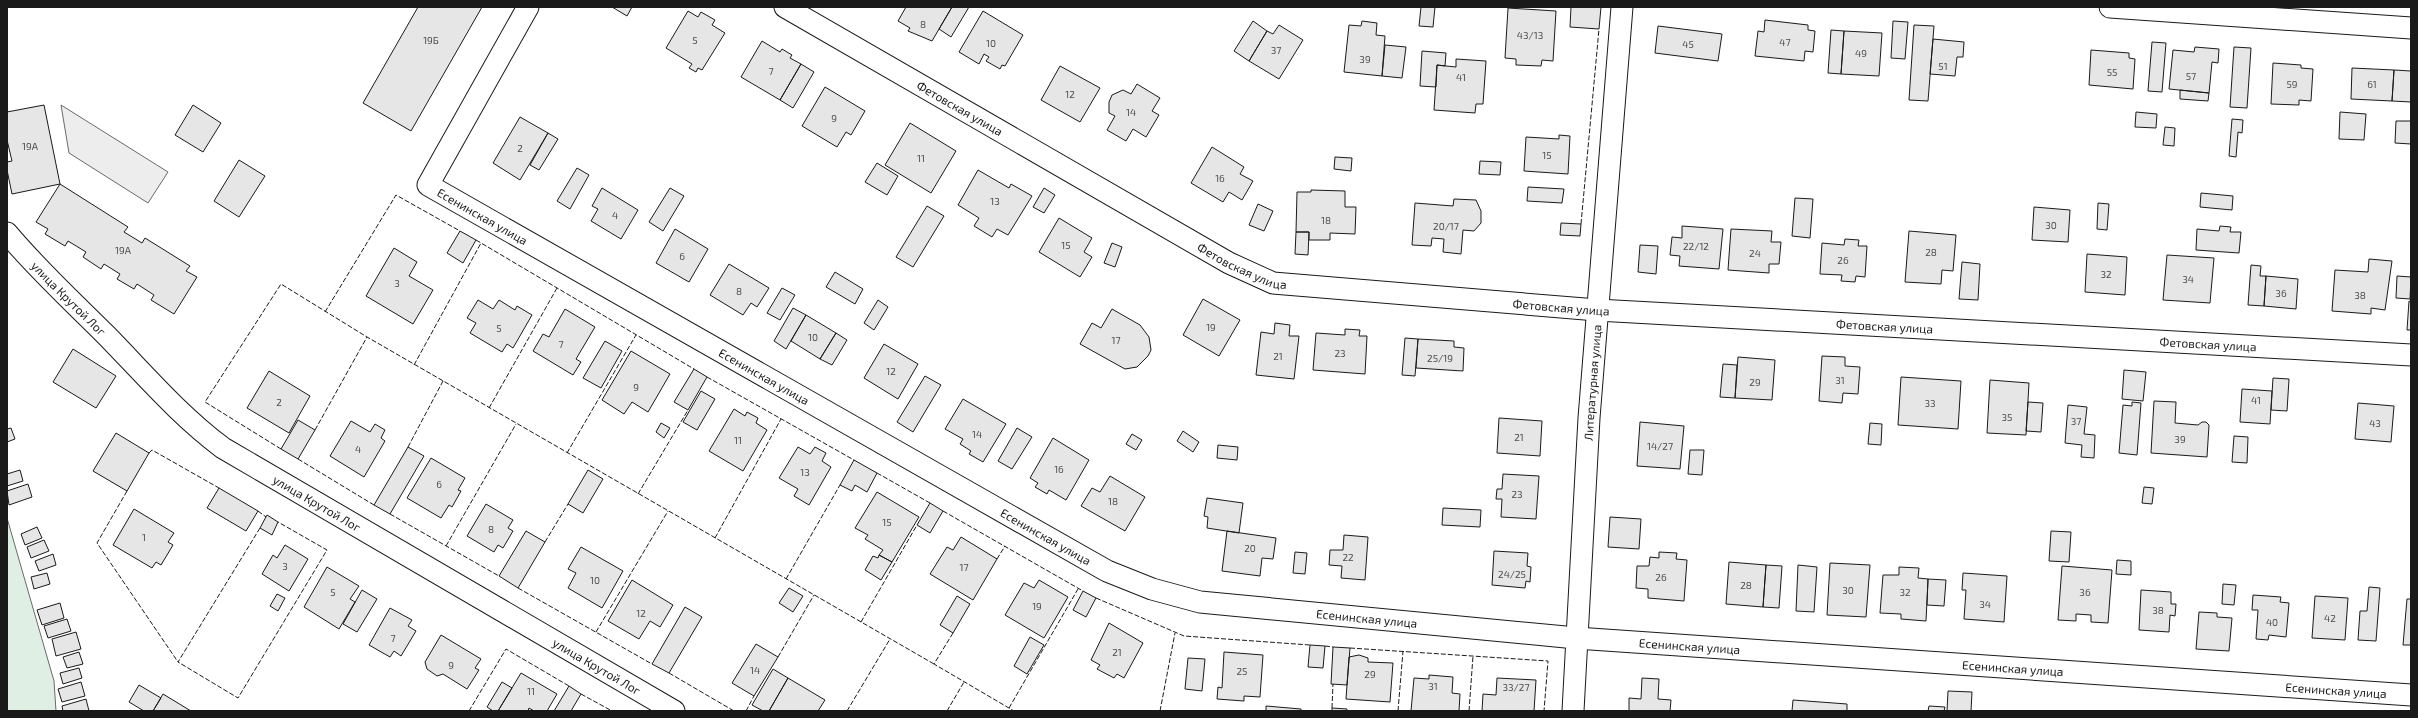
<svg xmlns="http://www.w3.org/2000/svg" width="2418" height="718" font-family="'Exo 2',sans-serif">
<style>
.green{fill:#e0efe3;stroke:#6a6a6a}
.parking{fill:#ededed;stroke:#6a6a6a}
.building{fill:#e6e6e6;stroke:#1a1a1a}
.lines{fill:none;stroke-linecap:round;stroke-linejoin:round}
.minor-casing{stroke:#1a1a1a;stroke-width:23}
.minor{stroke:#fff;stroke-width:21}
.fence{stroke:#1a1a1a;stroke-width:1;stroke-dasharray:5 2;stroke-linecap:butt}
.labels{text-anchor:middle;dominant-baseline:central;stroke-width:3;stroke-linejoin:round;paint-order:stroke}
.number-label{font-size:10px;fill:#4d4d4d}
.street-label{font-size:12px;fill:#1a1a1a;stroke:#fff}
</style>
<rect width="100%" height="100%" fill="#fff"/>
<path class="green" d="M7,518L54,681L56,711H7Z"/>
<path class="parking" d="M61,105L168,172L148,203L69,153Z"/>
<path class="building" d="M418,7H482L411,131L363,103Z
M612,7H632L627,16Z
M906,7H952L932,41L908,31L910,28L898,21Z
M952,7H969L951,37L939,29Z
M1421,7H1435L1433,27L1419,26Z
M1571,7H1601L1599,29L1570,27Z
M1508,8L1556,11L1553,61L1542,60L1541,66L1516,65V59L1505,58Z
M688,11L698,17L701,12L715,20L712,25L725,33L702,70L698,68L696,72L689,68L692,64L666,48Z
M983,11L1023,35L1005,66L1002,65L1000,69L986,61L989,57L984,54L979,64L959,52Z
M1765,20L1808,25V30L1815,31L1813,52L1805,51L1804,61L1755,56L1758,31L1764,32Z
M1253,21L1267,31L1249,61L1234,51Z
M1362,21L1377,23L1376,35L1385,36L1382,76L1344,72L1349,25L1361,26Z
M1893,21L1908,22L1905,59L1891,58Z
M1279,25L1303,40L1279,79L1249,61L1267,31L1273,34Z
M1914,25L1934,26L1928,101L1909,100Z
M1658,26L1722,34L1718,61L1655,53Z
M1831,30L1844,31L1841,74L1828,73Z
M1844,31L1882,33L1879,76L1841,74Z
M1933,39L1964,42L1963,57H1957L1955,76L1930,74Z
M762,41L780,52L782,49L792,55L790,58L801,64L780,100L741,77Z
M2152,42L2166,43L2162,92L2148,91Z
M1385,45L1406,47L1402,78L1382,76Z
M2195,47L2219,49L2218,63L2212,62L2209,93L2169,89L2173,50L2194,52Z
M2234,47L2251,48L2247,108L2230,107Z
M2091,50L2129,53V58L2135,59L2133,89L2089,85Z
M1422,51L1446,53L1445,66L1437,65L1436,87L1420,86Z
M1456,59L1486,61L1483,104H1476L1475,113L1434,110L1437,65L1456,67Z
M2273,63L2301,65V68L2313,69L2311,101L2299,100V105L2271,104Z
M801,64L814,72L793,108L780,100Z
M1060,66L1100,88L1080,122L1041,100Z
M2352,68L2394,70L2392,101L2351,99Z
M2394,70L2411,71V102L2392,101Z
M1137,84L1160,98L1152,111L1159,115L1146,137L1133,129L1126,141L1107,130L1115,116L1109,113V102L1112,95L1123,90L1131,94Z
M825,87L865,111L851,135L846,132L837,147L802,126Z
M2180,90L2209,93L2208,101L2180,99Z
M44,105L60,184L12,194L7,170V162L12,161L7,140V112Z
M193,105L221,123L203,152L175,135Z
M2136,112L2157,114L2156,128L2135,127Z
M2340,112L2366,114L2364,140L2339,139Z
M520,117L548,133L520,180L493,163Z
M2232,119L2243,120L2242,133L2238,132L2236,157L2229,156Z
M2396,121H2411V144L2395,143Z
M910,123L956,151L931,193L885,165Z
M2165,127L2175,128L2174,146L2163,145Z
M548,133L558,139L539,170L530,165Z
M1559,135L1570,136L1568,174L1524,171L1526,137L1559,139Z
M1212,147L1244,167L1240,174L1253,181L1242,200L1229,192L1223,202L1191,183Z
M1335,157L1352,158L1351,171L1334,169Z
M239,160L265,176L239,217L214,201Z
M1480,161L1501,162L1500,175L1479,174Z
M877,163L898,176L887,195L865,182Z
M577,168L589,175L570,209L557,201Z
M978,170L1009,188L1011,184L1032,196L1008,235L997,229L992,237L974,226L979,218L958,205Z
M60,184L128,227L124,232L142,243L145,238L190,266L186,271L197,277L174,314L151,300L154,295L137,284L134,289L117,279L120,274L104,264L101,269L83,257L86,252L68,241L65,246L45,234L48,229L36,222Z
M1528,187L1564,189L1562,203L1527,201Z
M602,188L638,210L621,239L591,221L598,209L592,206Z
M670,188L684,196L663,231L649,222Z
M1044,188L1055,195L1044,213L1033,207Z
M1311,190L1345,191V207H1356L1355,234L1330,233V240H1309V232H1296L1297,192H1311Z
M2201,193L2233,196L2232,210L2200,207Z
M1795,198L1813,199L1810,238L1792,236Z
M1454,199L1476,200L1481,211V223L1474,231L1463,230L1461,254L1443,252L1444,239L1432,238L1431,246L1412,245L1415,203L1453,206Z
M2098,203L2109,204L2107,230L2097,229Z
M1258,204L1273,211L1264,231L1249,225Z
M927,206L944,216L913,267L896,257Z
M2034,207L2070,210L2068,242L2032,240Z
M1059,218L1092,238L1084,252L1092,257L1080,277L1039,252Z
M1561,223L1581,224L1580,236L1560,235Z
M1682,226L1723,229L1719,269L1679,266L1680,256L1670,255L1672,237L1682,238Z
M2220,226L2231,227L2230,232H2241L2239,253L2196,250L2197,229L2219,231Z
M675,229L708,249L689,282L656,263Z
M1731,229L1772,231L1771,242H1781L1779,264H1769V273L1728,270Z
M460,231L476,240L463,263L447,253Z
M1909,231L1956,235L1953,271L1942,270L1941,284L1905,282Z
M1296,232H1309L1308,255L1295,254Z
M1845,239L1859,240L1858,246H1867L1865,277L1856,276L1855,282L1841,281L1842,275L1820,274L1822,243L1844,245Z
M1112,243L1122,247L1115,267L1104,263Z
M1640,245L1658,246L1656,274L1638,272Z
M394,248L417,262L409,276L433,290L413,324L366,296Z
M2087,254L2127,257L2125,295L2085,292Z
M2167,255L2214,258L2210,303L2163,300Z
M2369,259L2392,261L2385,310L2371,308V314L2332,311L2335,270L2368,272Z
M1962,262L1980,264L1978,300L1959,299Z
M729,264L769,288L757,307L751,303L743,315L710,295Z
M2251,265L2261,266L2260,276H2266L2264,306L2248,305Z
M835,272L863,289L855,304L826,287Z
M2266,276L2298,279L2296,309L2264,306Z
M2397,276L2411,277L2410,299L2396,298Z
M782,288L795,295L780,320L767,313Z
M1203,299L1240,320L1219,356L1183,335Z
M478,300L493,309L499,300L515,310L517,306L532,315L513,348L507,344L502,352L470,333L476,323L467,318Z
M878,300L888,307L874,330L864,323Z
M2409,301L2411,302V330H2407Z
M793,308L806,315L786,349L774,341Z
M565,309L595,327L576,359L581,362L573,375L533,351L543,334L549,337Z
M1112,309L1140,325L1149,337L1151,350L1148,356L1137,367L1125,369L1080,344L1092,323L1101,328Z
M806,315L836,333L820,359L791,341Z
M1275,323L1290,325L1289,336H1299L1294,379L1256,375L1261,332L1274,334Z
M1345,329L1360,330L1359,336H1367L1365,374L1313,370L1316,333L1345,335Z
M836,333L847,340L832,365L820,359Z
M1405,338L1418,339L1415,376L1402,375Z
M1418,339L1454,341V347L1464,348L1463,371L1416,368Z
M605,341L622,351L601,388L583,378Z
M884,344L918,364L898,399L864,378Z
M73,349L116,376L96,408L53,382Z
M631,351L670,374L648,412L632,402L624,414L602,400Z
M1822,356L1845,357V366L1860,367L1858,394L1843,393L1842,403L1819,401Z
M1738,357L1775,360L1772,400L1735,398Z
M1723,364L1737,365L1735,398L1720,397Z
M694,369L707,377L688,410L674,402Z
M2124,370L2146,372L2143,401L2122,399Z
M269,371L310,396L289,433L247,408Z
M925,376L941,385L913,432L897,422Z
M1901,377L1961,381L1958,429L1898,425Z
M2273,378L2289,379L2287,411L2271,410Z
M1990,380L2029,383L2026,435L1987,433Z
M2242,389L2272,391L2270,424L2240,422Z
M701,391L715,399L697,430L683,422Z
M963,399L1006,424L983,462L969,454L971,451L960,444L963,439L945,429Z
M2154,401L2176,402L2175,423L2198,425L2202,422H2206L2209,425L2207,457L2151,453Z
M2028,402L2043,403L2041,432L2026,431Z
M2132,402L2141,403L2137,455L2119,453L2123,405L2132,406Z
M2358,403L2394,406L2391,442L2355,439Z
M2068,405L2087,407L2084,434L2095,435L2094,458L2081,457L2082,445L2065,443Z
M734,409L745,416L747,412L758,418L756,423L767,430L743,471L709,451Z
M1499,418L1542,421L1540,456L1497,453Z
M298,420L315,430L298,459L281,449Z
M351,421L370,432L375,424L385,430L381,438L385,441L364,477L330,456Z
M1640,422L1684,426L1680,469L1637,466Z
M661,423L670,428L664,438L656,432Z
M1870,423L1882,424L1881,445L1868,444Z
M11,428L15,439L7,442V429Z
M1017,428L1032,437L1012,469L998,461Z
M1183,431L1199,442L1193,452L1177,441Z
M116,433L149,453L127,491L93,471Z
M1132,434L1142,440L1136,450L1126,444Z
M2234,436L2248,437L2247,463L2232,462Z
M1053,438L1089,460L1066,500L1049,490L1047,494L1035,487L1038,483L1030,478Z
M1218,445L1238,447L1237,460L1217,458Z
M408,447L424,456L390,514L374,505Z
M798,447L810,454L815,447L826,453L822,461L831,467L809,505L794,496L798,489L779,478Z
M1690,450H1704L1702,475L1688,474Z
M431,458L465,478L458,490L461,491L452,507L449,505L441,518L407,498Z
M854,460L877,473L867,492L855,485L852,491L840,485Z
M20,470L23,481L7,486V474Z
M588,470L603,479L583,513L568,504Z
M1503,474L1539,476L1536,519L1501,517L1502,499H1496L1497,489H1502Z
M1110,476L1145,497L1125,531L1081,506L1092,488L1100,492Z
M28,484L32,497L9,505L7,491Z
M2144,487L2154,488L2152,504L2142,503Z
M219,488L258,511L246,531L207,508Z
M877,492L919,517L892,562L879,555L883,550L865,539L868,535L855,528Z
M1207,498L1243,503L1239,533L1207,528L1208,517L1204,516Z
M930,503L943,511L930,533L917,525Z
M486,504L513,520L508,528L513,531L503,548L498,545L494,552L467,536Z
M1443,508L1481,510L1480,527L1442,525Z
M134,509L174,533L168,542L173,545L161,565L156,562L152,568L113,545Z
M267,515L278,522L272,535L260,528Z
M1610,517L1641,519L1639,549L1608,547Z
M37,527L42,538L25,545L21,534Z
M526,531L545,542L518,588L499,576Z
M1227,531L1276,538L1273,559L1262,558L1260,576L1222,571Z
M2051,531L2071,532L2069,562L2049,561Z
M1344,535L1368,537L1365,580L1341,578L1342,566L1329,565L1330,550H1343Z
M961,537L997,559L973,600L930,574L947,547L953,550Z
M44,540L49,551L31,558L27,547Z
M285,545L308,559L289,591L262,574L273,555L277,558Z
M581,547L623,571L602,608L568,588L576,573L568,569Z
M1494,551L1528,553L1527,566L1531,567L1530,582L1526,581L1525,588L1492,585Z
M1295,552L1307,553L1305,574L1293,573Z
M1659,552L1677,553L1676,559L1687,560L1684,601L1648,598V589L1636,588L1637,566H1649L1650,557L1659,558Z
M53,554L56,565L39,571L35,561Z
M879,555L892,562L881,580L865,570L873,556L878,558Z
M2117,560L2131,561V575L2116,574Z
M1729,562L1766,565L1763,607L1726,604Z
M1830,563L1870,565L1866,617L1827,615Z
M1766,565L1782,566L1779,608L1763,607Z
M1798,565L1817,567L1814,612L1796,611Z
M2062,566L2112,570L2108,623L2091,622V615L2076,614V621L2058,620Z
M327,567L359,586L350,599L355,602L339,629L304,607Z
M1899,567L1919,568L1918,578L1928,579L1926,621L1901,619V614L1880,613L1883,575H1899Z
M47,573L50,584L34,589L31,577Z
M1963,573L2007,576L2004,622L1964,619L1966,590H1962Z
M1928,579L1946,580L1944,606L1927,605Z
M632,580L673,605L660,627L650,621L639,639L608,621Z
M1039,580L1068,597L1044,638L1005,615L1024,583L1034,588Z
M2223,584L2236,585L2234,605L2222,604Z
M2369,587L2380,588L2376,641L2358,640L2360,611H2367Z
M789,588L803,596L793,612L779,603Z
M362,590L377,599L357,632L343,624Z
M2141,590L2171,592V604H2176L2175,616L2170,615L2169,632L2139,630Z
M1083,591L1096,598L1086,617L1073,610Z
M277,594L285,598L278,611L270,606Z
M2253,595L2281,597L2280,602L2289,603L2286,637L2269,635L2268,640L2256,639L2258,610H2252Z
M957,596L970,604L953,633L940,625Z
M2315,596L2348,598L2345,640L2312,638Z
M2407,599H2411V645H2403Z
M60,603L64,618L42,625L37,610Z
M685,607L702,617L669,673L652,664Z
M390,608L412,620L408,626L416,631L401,656L394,651L390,657L369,645Z
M2199,612L2217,613V617L2232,618L2229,651L2196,649Z
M67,619L71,631L48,638L44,626Z
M1109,623L1143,643L1124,678L1117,674L1114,678L1097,669L1100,665L1091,660Z
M76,632L81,649L56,656L52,639Z
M441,635L481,659L475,668L479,670L467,689L443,674L437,676L427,669L425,662Z
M1030,637L1044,645L1027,674L1014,666Z
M756,644L778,657L754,696L732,683Z
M1310,645L1325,646L1323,668L1308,667Z
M1333,647L1350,648L1347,685L1331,684Z
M79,652L83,664L67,668L63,657Z
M1224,652L1263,655L1260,697L1244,696V701L1217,699L1218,687L1222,688Z
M1359,655L1368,658V662L1393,663L1390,702L1346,699L1349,657Z
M1188,658L1205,659L1202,691L1185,689Z
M79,668L82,678L63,684L60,673Z
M773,669L788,678L769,711H763L752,705Z
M521,673L557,694L547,711H534L529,708L528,711H498Z
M1429,675L1453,677L1452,693L1460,694L1459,711H1411L1414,678L1429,679Z
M788,678L825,700L818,711H769Z
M1497,678L1536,680L1534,711H1482L1483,694L1496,695Z
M1642,678L1659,679L1658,699L1671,700L1670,711H1629V698L1641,699Z
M81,682L85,696L62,702L58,689Z
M502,682L512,688L498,711H493L487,707Z
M139,685L161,698L153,711H144L129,702Z
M569,686L581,694L571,711H554Z
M1948,691L1972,692L1971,711H1947Z
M163,694L191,711H153Z
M86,699L89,711H63L62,706Z
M1793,700L1847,704V711H1792Z
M1266,706L1301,709V711H1266Z
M1929,706L1945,707L1944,711H1928Z
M1332,708L1347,709V711H1332Z"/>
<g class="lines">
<g class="minor-casing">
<g id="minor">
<path id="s1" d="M528,7L428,185L1107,571L1152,589L1200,602L1576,638L2411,695"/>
<path id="s2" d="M785,7L1229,263L1273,283L1597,310L2411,355"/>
<path d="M2110,7L2411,28"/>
<path id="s3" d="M7,233C38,270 73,302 107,336C145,375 179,415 223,448L674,711"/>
<path id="s4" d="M1573,711L1589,418L1622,7"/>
</g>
</g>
<use href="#minor" class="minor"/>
<path class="fence" d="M1581,224L1599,29
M476,240L694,369
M325,312L396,195L460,231
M414,365L481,243
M707,377L854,460
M489,408L557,288
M315,430L367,337L934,664
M408,447L443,381
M281,449L205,402L281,284L367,337
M149,453L152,450L219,488
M567,453L636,335
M298,459L374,505
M877,473L930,503
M127,491L97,543L178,662
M638,494L688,410
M258,511L266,517
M943,511L1083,591
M390,514L499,576
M260,528L178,662L238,698L327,550L278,522
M715,538L781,419
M545,542L568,504
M446,546L516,424
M997,559L1005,546
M786,579L840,485
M518,588L652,664
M1096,598L1184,636L1310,645
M861,622L917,525
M596,632L668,511
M953,633L934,664L1014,711
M1325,646L1333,647
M1350,648L1548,661L1544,711
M778,657L814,595
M669,673L734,711
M581,694L612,711
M1009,708L1078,589
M1332,708L1333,684
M469,711L506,649L569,686
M746,711L754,696
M847,711L890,639
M947,711L964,682
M1160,711L1175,633
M1398,711L1403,651
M1469,711L1473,656"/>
</g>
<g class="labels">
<g class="number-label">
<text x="923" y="24">8</text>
<text x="1530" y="35">43/13</text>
<text x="431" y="40">19Б</text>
<text x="695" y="40">5</text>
<text x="1785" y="42">47</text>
<text x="991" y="43">10</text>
<text x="1688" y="44">45</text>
<text x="1276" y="50">37</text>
<text x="1861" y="53">49</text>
<text x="1365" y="59">39</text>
<text x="1943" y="66">51</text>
<text x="771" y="71">7</text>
<text x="2112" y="72">55</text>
<text x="2191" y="76">57</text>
<text x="1461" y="77">41</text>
<text x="2292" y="84">59</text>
<text x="2372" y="84">61</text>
<text x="1070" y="94">12</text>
<text x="1131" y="112">14</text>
<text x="834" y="118">9</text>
<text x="30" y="146">19А</text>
<text x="520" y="148">2</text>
<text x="1547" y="155">15</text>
<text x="921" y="158">11</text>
<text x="1220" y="178">16</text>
<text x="995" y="201">13</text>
<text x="615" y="215">4</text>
<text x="1326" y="220">18</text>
<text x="2051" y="225">30</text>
<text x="1446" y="226">20/17</text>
<text x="1066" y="245">15</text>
<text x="1696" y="246">22/12</text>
<text x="123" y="250">19А</text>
<text x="1931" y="252">28</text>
<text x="1755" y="253">24</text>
<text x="682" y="256">6</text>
<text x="1843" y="260">26</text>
<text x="2106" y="274">32</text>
<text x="2188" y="279">34</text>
<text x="397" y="283">3</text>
<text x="739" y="291">8</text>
<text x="2281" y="293">36</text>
<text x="2360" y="295">38</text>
<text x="1211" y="327">19</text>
<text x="499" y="328">5</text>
<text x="813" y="337">10</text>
<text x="1116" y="340">17</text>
<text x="561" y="344">7</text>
<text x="1340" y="353">23</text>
<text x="1278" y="356">21</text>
<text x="1440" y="358">25/19</text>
<text x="891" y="371">12</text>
<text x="1840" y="380">31</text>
<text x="1755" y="382">29</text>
<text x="636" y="387">9</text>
<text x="2256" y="400">41</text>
<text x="279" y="402">2</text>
<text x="1930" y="403">33</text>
<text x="2007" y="417">35</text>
<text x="2076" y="421">37</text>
<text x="2375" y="423">43</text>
<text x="977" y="434">14</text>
<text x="1519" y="437">21</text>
<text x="2180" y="439">39</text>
<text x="738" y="440">11</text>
<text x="1660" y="446">14/27</text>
<text x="358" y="449">4</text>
<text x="1059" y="469">16</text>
<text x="805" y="472">13</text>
<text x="439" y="484">6</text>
<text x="1517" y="494">23</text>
<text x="1113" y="501">18</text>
<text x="887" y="522">15</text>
<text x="491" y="529">8</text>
<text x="144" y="537">1</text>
<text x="1250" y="548">20</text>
<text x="1348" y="557">22</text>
<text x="285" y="566">3</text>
<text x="964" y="567">17</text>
<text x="1512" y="574">24/25</text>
<text x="1661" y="577">26</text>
<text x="595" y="580">10</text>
<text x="1746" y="585">28</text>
<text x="1848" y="590">30</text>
<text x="333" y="592">5</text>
<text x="1905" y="592">32</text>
<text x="2085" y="592">36</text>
<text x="1985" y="604">34</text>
<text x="1037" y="606">19</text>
<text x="2158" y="610">38</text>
<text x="641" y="613">12</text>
<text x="2330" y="618">42</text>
<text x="2272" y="622">40</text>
<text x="393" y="638">7</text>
<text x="1117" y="652">21</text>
<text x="451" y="665">9</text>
<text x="755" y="670">14</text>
<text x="1242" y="671">25</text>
<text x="1370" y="674">29</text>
<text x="1433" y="686">31</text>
<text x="1516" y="687">33/27</text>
<text x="531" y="691">11</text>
</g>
<g class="street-label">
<text stroke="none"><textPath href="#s2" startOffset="202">Фетовская улица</textPath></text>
<text stroke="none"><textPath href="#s1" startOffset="267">Есенинская улица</textPath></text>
<text stroke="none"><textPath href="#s2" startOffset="526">Фетовская улица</textPath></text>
<text stroke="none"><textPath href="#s3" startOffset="90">улица Крутой Лог</textPath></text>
<text stroke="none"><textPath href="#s2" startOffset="850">Фетовская улица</textPath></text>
<text stroke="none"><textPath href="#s2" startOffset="1174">Фетовская улица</textPath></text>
<text stroke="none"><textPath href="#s2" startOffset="1498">Фетовская улица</textPath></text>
<text stroke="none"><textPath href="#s1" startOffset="591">Есенинская улица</textPath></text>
<text stroke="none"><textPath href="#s4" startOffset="329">Литературная улица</textPath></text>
<text stroke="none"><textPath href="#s3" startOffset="414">улица Крутой Лог</textPath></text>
<text stroke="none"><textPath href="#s1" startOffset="915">Есенинская улица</textPath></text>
<text stroke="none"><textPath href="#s1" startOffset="1251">Есенинская улица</textPath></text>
<text stroke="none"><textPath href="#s1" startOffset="1575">Есенинская улица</textPath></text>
<text stroke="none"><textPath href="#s3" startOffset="738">улица Крутой Лог</textPath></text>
<text stroke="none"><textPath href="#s1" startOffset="1899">Есенинская улица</textPath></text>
<text stroke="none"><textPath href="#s1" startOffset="2223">Есенинская улица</textPath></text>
</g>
</g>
<rect width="2418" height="718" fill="none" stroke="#1a1a1a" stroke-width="16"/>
</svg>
